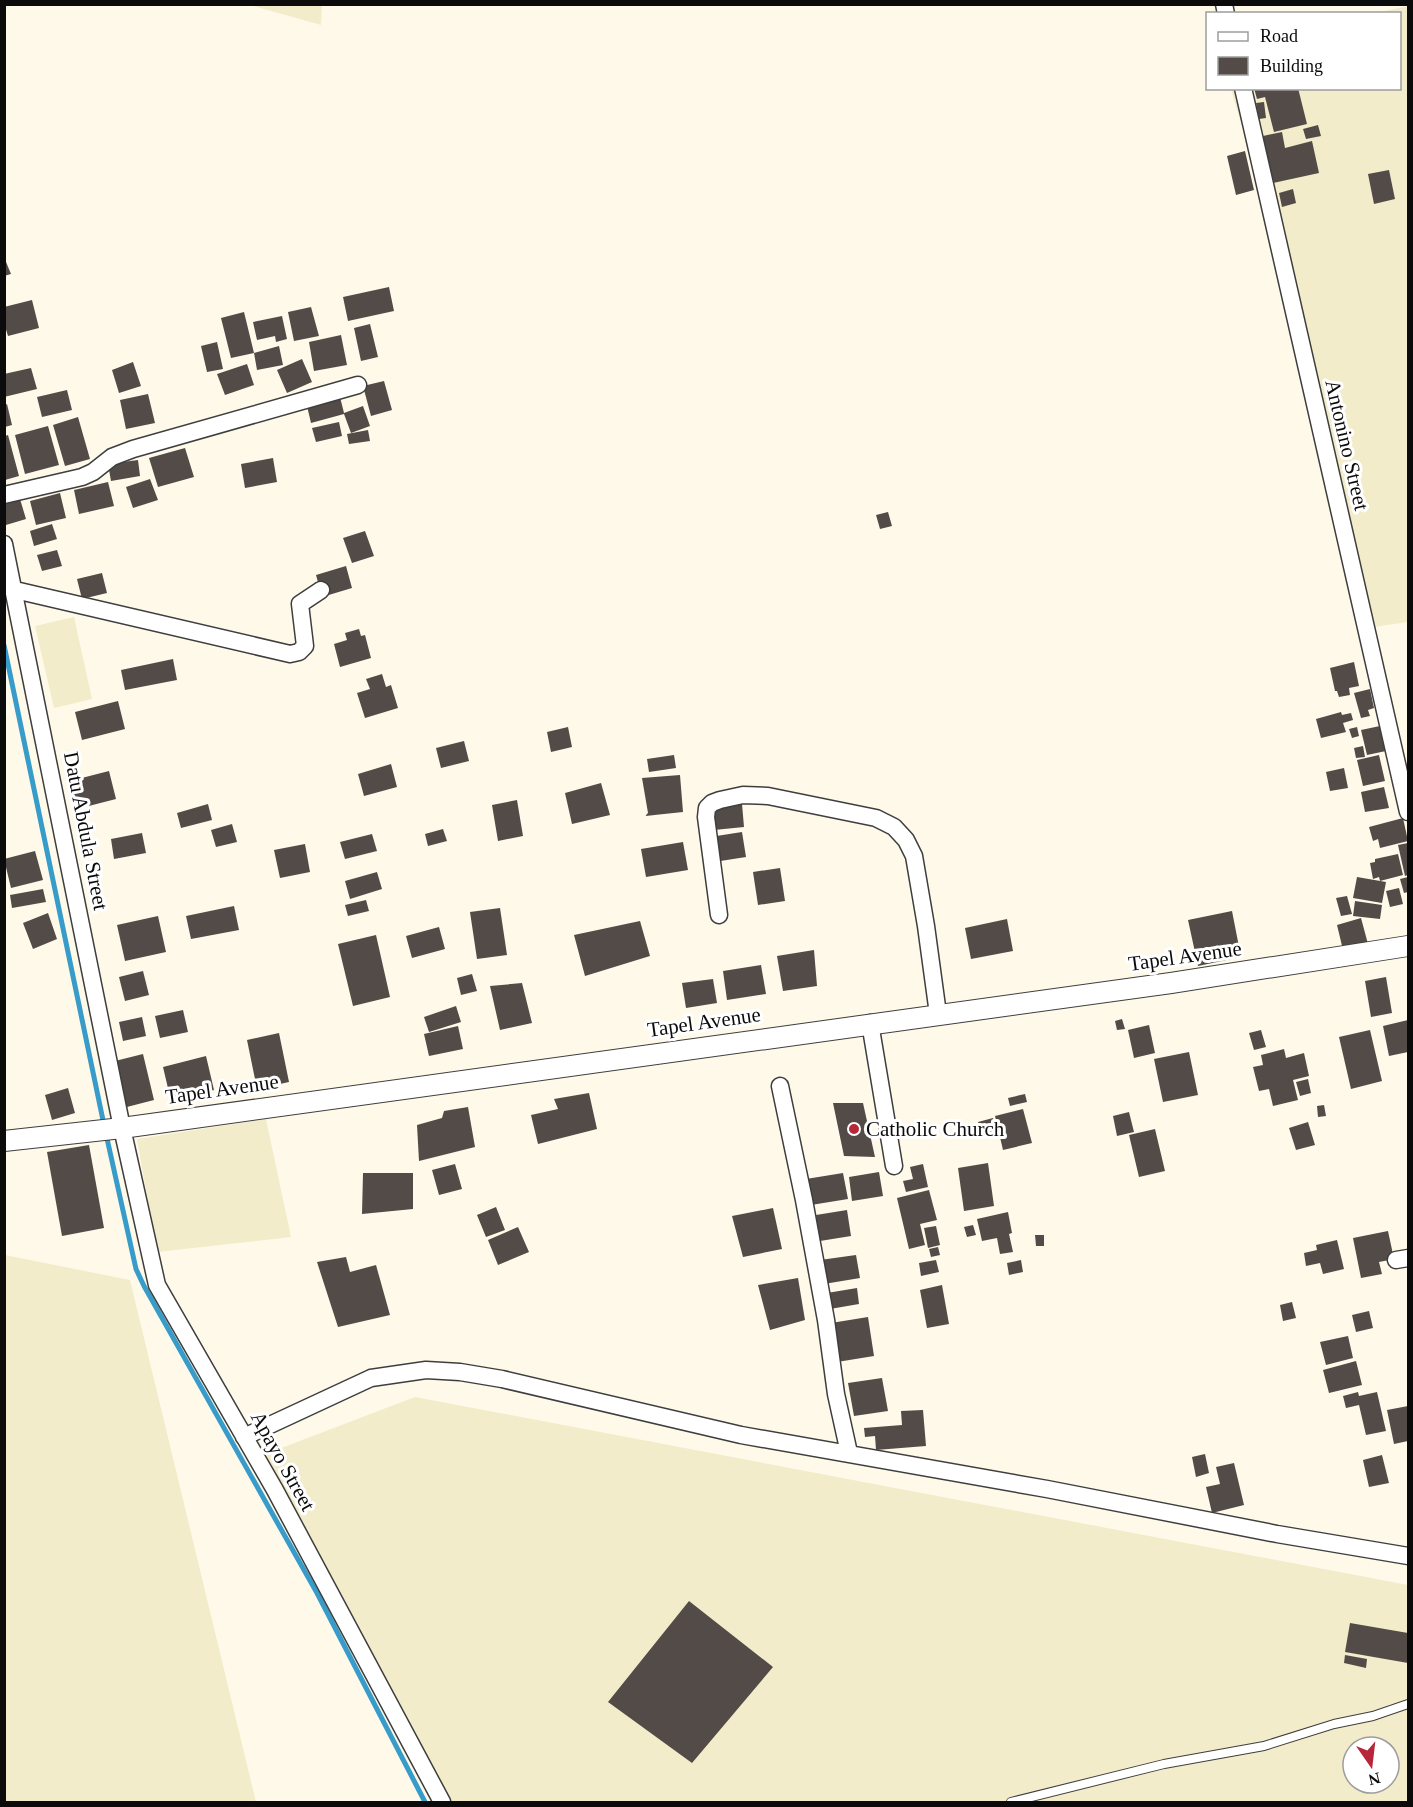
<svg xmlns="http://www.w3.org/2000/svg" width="1413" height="1807" font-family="'Times New Roman',serif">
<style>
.farmland{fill:#f3ecca;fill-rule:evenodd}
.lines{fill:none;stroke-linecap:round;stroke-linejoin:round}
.stream{stroke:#379cca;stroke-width:5}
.building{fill:#534b47}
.service-casing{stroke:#3e3e3e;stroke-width:10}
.minor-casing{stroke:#3e3e3e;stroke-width:19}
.tertiary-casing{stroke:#3e3e3e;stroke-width:22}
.service{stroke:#fff;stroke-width:8}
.minor{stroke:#fff;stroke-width:16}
.tertiary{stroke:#fff;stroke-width:20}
.poi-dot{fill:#b72639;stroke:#fff;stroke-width:2}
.labels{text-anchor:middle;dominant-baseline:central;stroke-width:6;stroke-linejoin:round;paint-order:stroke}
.street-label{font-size:21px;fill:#0b0b0b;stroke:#fff}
.poi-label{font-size:21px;fill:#0b0b0b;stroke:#fff;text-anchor:start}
</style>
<rect width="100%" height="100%" fill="#fff9e9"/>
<path class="farmland" d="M250,5H322L321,25Z
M1408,6V622L1366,628L1287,282L1231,89L1400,88V14L1376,13Z
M74,617L92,699L54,708L35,626Z
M266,1119L291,1237L157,1252L137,1139Z
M5,1255L130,1280L256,1802H5Z
M415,1397L1408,1585V1802H433L255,1458ZM1353,1747H1389V1783H1353Z"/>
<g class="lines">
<path class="stream" d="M4,645L104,1125
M106,1134L136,1269L144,1286L317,1593L425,1802"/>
</g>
<path class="building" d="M1254,88H1298L1307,124L1274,132L1265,97L1257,99Z
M1264,102L1266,118L1259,119L1256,103Z
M1318,125L1321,136L1306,139L1303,129Z
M1282,132L1285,148L1312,141L1319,173L1273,183L1263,136Z
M1245,151L1254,190L1236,195L1227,156Z
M1389,170L1395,199L1374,204L1368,174Z
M1293,189L1296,203L1282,207L1279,193Z
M4,257L11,274L4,276Z
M389,287L394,311L348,321L343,297Z
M32,300L39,328L8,336L4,323V307Z
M311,307L319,336L294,341L288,312Z
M244,312L254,353L279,346L283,365L257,370L254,353L231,358L221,318Z
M282,316L287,339L276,342L275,336L257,340L253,322Z
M370,324L378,357L361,361L354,328Z
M341,335L347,365L314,371L309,342Z
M217,342L223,369L207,372L201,346Z
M302,359L312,382L287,393L277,370Z
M133,362L141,386L119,393L112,370Z
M247,364L254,385L225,395L217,374Z
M31,368L37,389L4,397V374Z
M384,381L392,410L371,416L363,386Z
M67,390L72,410L42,417L37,397Z
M148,394L155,423L126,429L120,400Z
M340,397L344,413L363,406L370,426L351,433L344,414L311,423L307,406Z
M7,404L12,425L5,427V405Z
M78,417L90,459L65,466L53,425Z
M339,422L342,436L316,442L312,428Z
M48,426L59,465L25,474L15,435Z
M368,430L370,441L349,444L347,434Z
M8,435L19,476L5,480V436Z
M185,448L194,477L158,487L149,458Z
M273,458L277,482L245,488L241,464Z
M138,460L140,476L111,481L108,464Z
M150,479L158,500L133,508L126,487Z
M108,482L114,506L79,514L74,490Z
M60,493L66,518L36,525L30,501Z
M20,499L26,519L6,525L4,504Z
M888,512L892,526L880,529L876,515Z
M52,524L57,539L34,546L30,531Z
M365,531L374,556L352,563L343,538Z
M57,550L62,566L42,571L37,555Z
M346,566L352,588L322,597L316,575Z
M102,573L107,593L82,599L77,579Z
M359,629L361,636L365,635L371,658L340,667L334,644L347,640L345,633Z
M173,659L177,680L125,690L121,670Z
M1354,662L1359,686L1349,688L1350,695L1339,697L1337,691H1335L1330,668Z
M382,674L386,687L391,685L398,708L365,718L357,693L370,689L366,679Z
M1370,689L1374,708L1368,710L1370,716L1361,718L1354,693Z
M118,701L125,729L82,740L75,712Z
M1341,712L1342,715L1351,713L1353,720L1343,723L1346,732L1321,738L1316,719Z
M1380,726L1386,751L1367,755L1361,730Z
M568,727L572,747L551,752L547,732Z
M1357,727L1359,736L1352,738L1349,729Z
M464,741L469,761L441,768L436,748Z
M1363,746L1365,757L1356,758L1354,748Z
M674,755L676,768L649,772L647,759Z
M1379,755L1385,781L1363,786L1357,760Z
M391,764L397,787L364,796L358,774Z
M1344,768L1348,788L1330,791L1326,772Z
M109,771L116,799L77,809L70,781Z
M680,775L683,812L645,816L648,813L642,778Z
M601,783L610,815L572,824L565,793Z
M1384,787L1389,808L1365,812L1361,792Z
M517,800L523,836L498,841L492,805Z
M208,804L212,820L181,828L177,813Z
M742,804L744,827L714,830L712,807Z
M1403,818L1408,841L1380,848L1378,839L1373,841L1369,827Z
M232,824L237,842L216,847L211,830Z
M443,829L447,841L428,846L425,834Z
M742,832L746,857L714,862L710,837Z
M142,833L146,853L114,859L111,839Z
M372,834L377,851L345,859L340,842Z
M683,842L688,870L646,877L641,849Z
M1408,843V875L1405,876L1398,845Z
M305,844L310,872L280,878L274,850Z
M35,851L43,880L11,888L4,859Z
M1398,854L1403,875L1380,881L1379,877L1373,879L1370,863L1375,862V859Z
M780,868L785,901L758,905L753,872Z
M377,872L382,889L350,899L345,881Z
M1357,877L1386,882L1382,903L1353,898Z
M1408,877V892L1404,893L1400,879Z
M1399,888L1403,904L1390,907L1386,891Z
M43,889L46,902L12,908L10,895Z
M1347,896L1352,914L1341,916L1336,898Z
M366,900L369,911L348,916L345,905Z
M1355,901L1382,905L1380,919L1353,916Z
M234,906L239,930L191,939L186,916Z
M500,908L507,955L477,959L470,912Z
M1232,911L1241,957L1198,966L1188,920Z
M48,913L57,939L33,949L23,923Z
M158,916L166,952L125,961L117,925Z
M1361,918L1368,944L1343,950L1337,925Z
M1007,919L1013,951L971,959L965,928Z
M640,921L650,956L585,976L574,935Z
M439,927L445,949L412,958L406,936Z
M376,935L390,997L353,1006L338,944Z
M814,950L817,986L783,991L777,956Z
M761,965L766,994L727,1000L723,971Z
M143,971L149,995L125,1001L119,977Z
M472,974L477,991L461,995L457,978Z
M1386,977L1392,1013L1371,1017L1365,981Z
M713,979L717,1003L686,1008L682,983Z
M522,983L532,1023L500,1030L490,986Z
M456,1006L461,1022L429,1032L424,1017Z
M183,1010L188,1032L160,1038L155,1016Z
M142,1017L146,1036L123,1041L119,1022Z
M1122,1019L1125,1029L1117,1030L1115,1021Z
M1408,1020V1052L1389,1056L1383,1026Z
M1149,1025L1155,1053L1134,1058L1128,1030Z
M458,1026L463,1049L429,1056L424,1034Z
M1261,1030L1266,1047L1254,1050L1249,1033Z
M1370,1030L1382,1081L1351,1089L1339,1037Z
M279,1033L289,1082L257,1089L247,1040Z
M1284,1049L1286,1058L1304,1053L1309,1076L1293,1080L1298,1100L1273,1106L1269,1089L1259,1091L1253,1067L1263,1065L1261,1055Z
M1189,1052L1198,1095L1163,1102L1154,1059Z
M143,1054L154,1100L123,1108L111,1062Z
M206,1056L214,1090L171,1101L163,1067Z
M1308,1079L1311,1093L1300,1096L1296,1082Z
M68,1088L75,1113L52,1120L45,1095Z
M589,1093L597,1129L538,1144L531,1115L558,1109L554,1099Z
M1025,1094L1027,1102L1010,1106L1008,1098Z
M833,1103H863L875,1157L844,1156Z
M1324,1105L1326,1116L1318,1117L1317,1106Z
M468,1107L475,1147L419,1161L417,1125L442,1118L444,1111Z
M1023,1109L1032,1143L1003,1150L995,1116Z
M1129,1112L1134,1132L1117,1136L1113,1116Z
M993,1118L997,1133L982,1137L978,1122Z
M1308,1122L1315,1145L1296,1150L1289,1128Z
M1155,1129L1165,1171L1139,1177L1129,1135Z
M89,1145L104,1228L62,1236L47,1152Z
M988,1163L994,1206L964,1211L958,1168Z
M455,1164L462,1189L439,1195L432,1170Z
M923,1164L928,1187L906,1192L903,1181L913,1179L910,1167Z
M879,1172L883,1196L852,1201L849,1177Z
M363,1173H413V1209L362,1214Z
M843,1173L848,1199L811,1205L806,1179Z
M929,1190L937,1220L920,1224L925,1245L909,1249L897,1198Z
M496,1207L505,1230L486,1237L477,1215Z
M773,1208L782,1249L743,1257L732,1216Z
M847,1210L851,1236L820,1241L816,1215Z
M1008,1212L1012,1233L1009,1234L1013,1252L1000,1254L997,1238L982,1241L977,1219Z
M973,1225L976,1235L967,1237L964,1227Z
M936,1226L940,1245L928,1248L924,1228Z
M518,1227L529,1252L498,1265L488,1240Z
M1388,1231L1394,1259L1379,1262L1382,1274L1361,1278L1353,1238Z
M1035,1235H1044V1246H1036Z
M1337,1240L1344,1269L1323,1274L1320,1263L1306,1266L1304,1253L1317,1250L1316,1245Z
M938,1247L940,1255L931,1257L929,1249Z
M856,1255L860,1278L824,1284L820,1260Z
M346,1257L350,1272L376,1265L390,1315L338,1327L317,1262Z
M936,1260L939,1272L921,1276L919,1263Z
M1021,1260L1023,1272L1009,1275L1007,1263Z
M798,1278L805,1320L770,1330L758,1285Z
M942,1285L949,1324L927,1328L920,1290Z
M857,1288L859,1304L830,1309L827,1293Z
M1292,1302L1296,1318L1283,1321L1280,1305Z
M1369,1311L1373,1328L1356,1332L1352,1315Z
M868,1317L874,1356L837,1362L831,1323Z
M1348,1336L1353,1358L1326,1365L1320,1342Z
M1356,1361L1362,1385L1329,1393L1323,1370Z
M882,1378L888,1411L854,1416L848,1383Z
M1358,1392L1359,1396L1377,1392L1386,1431L1366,1435L1359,1405L1346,1408L1343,1396Z
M1408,1406V1441L1394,1444L1387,1410Z
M923,1410L926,1446L876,1450L875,1436L865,1437L864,1428L902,1425L901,1411Z
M1205,1454L1209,1473L1196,1477L1192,1457Z
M1382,1455L1389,1483L1369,1487L1363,1460Z
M1234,1463L1244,1505L1212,1513L1206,1487L1220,1484L1216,1467Z
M689,1601L773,1667L692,1763L608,1702Z
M1350,1623L1408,1633V1663L1345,1652Z
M1345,1655L1367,1659L1366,1668L1344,1663Z"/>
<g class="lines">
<g class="service-casing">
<path id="service" d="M1011,1802L1164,1764L1264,1746L1334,1724L1373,1716L1408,1704"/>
</g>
<g class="minor-casing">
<path id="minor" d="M1224,4L1226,14
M1243,88L1408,812
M4,495L82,477L93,472L112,457L133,449L358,385
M4,544L122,1128L157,1285L275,1490L442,1802
M15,590L290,654L299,652L305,646L300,604L321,590
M719,915L706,817L707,808L712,803L720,800L743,795L768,796L876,818L894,827L906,840L914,856L926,926L938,1014
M870,1023L894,1166
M780,1086L804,1200L826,1320L836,1394L849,1453
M1396,1260L1408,1258
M244,1437L371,1378L426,1370L460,1372L502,1379L741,1435L1047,1489L1277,1534L1408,1556"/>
</g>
<g class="tertiary-casing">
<path id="tertiary" d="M4,1141L122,1128L1171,983L1408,946"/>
</g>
<use href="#service" class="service"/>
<use href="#minor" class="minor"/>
<use href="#tertiary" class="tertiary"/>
</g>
<circle class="poi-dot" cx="854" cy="1129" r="6"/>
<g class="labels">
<g class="street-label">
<text transform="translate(1347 445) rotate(77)">Antonino Street</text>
<text transform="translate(86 831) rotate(79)">Datu Abdula Street</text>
<text transform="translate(1185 956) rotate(-8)">Tapel Avenue</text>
<text transform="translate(704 1022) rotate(-8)">Tapel Avenue</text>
<text transform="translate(222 1089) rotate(-8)">Tapel Avenue</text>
<text transform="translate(283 1461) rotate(61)">Apayo Street</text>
</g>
<g class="poi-label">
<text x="866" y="1129">Catholic Church</text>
</g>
</g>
<rect width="1413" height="1807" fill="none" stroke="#0b0b0b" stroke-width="12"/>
<rect x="1206" y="12" width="195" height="78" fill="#ffffff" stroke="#9d9d9d" stroke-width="1.5"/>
<rect x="1218" y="32" width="30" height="9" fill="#ffffff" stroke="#9d9d9d" stroke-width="1.5"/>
<text x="1260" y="42" font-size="18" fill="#0b0b0b">Road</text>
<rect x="1218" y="57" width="30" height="18" fill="#534b47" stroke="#9d9d9d" stroke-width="1.5"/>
<text x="1260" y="72" font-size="18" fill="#0b0b0b">Building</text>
<g transform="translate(1371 1765) rotate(166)"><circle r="28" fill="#ffffff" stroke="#9d9d9d" stroke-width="1.5"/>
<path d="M0-4.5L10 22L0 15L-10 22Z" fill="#b72639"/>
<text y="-9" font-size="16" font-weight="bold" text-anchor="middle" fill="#0b0b0b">N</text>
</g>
</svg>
